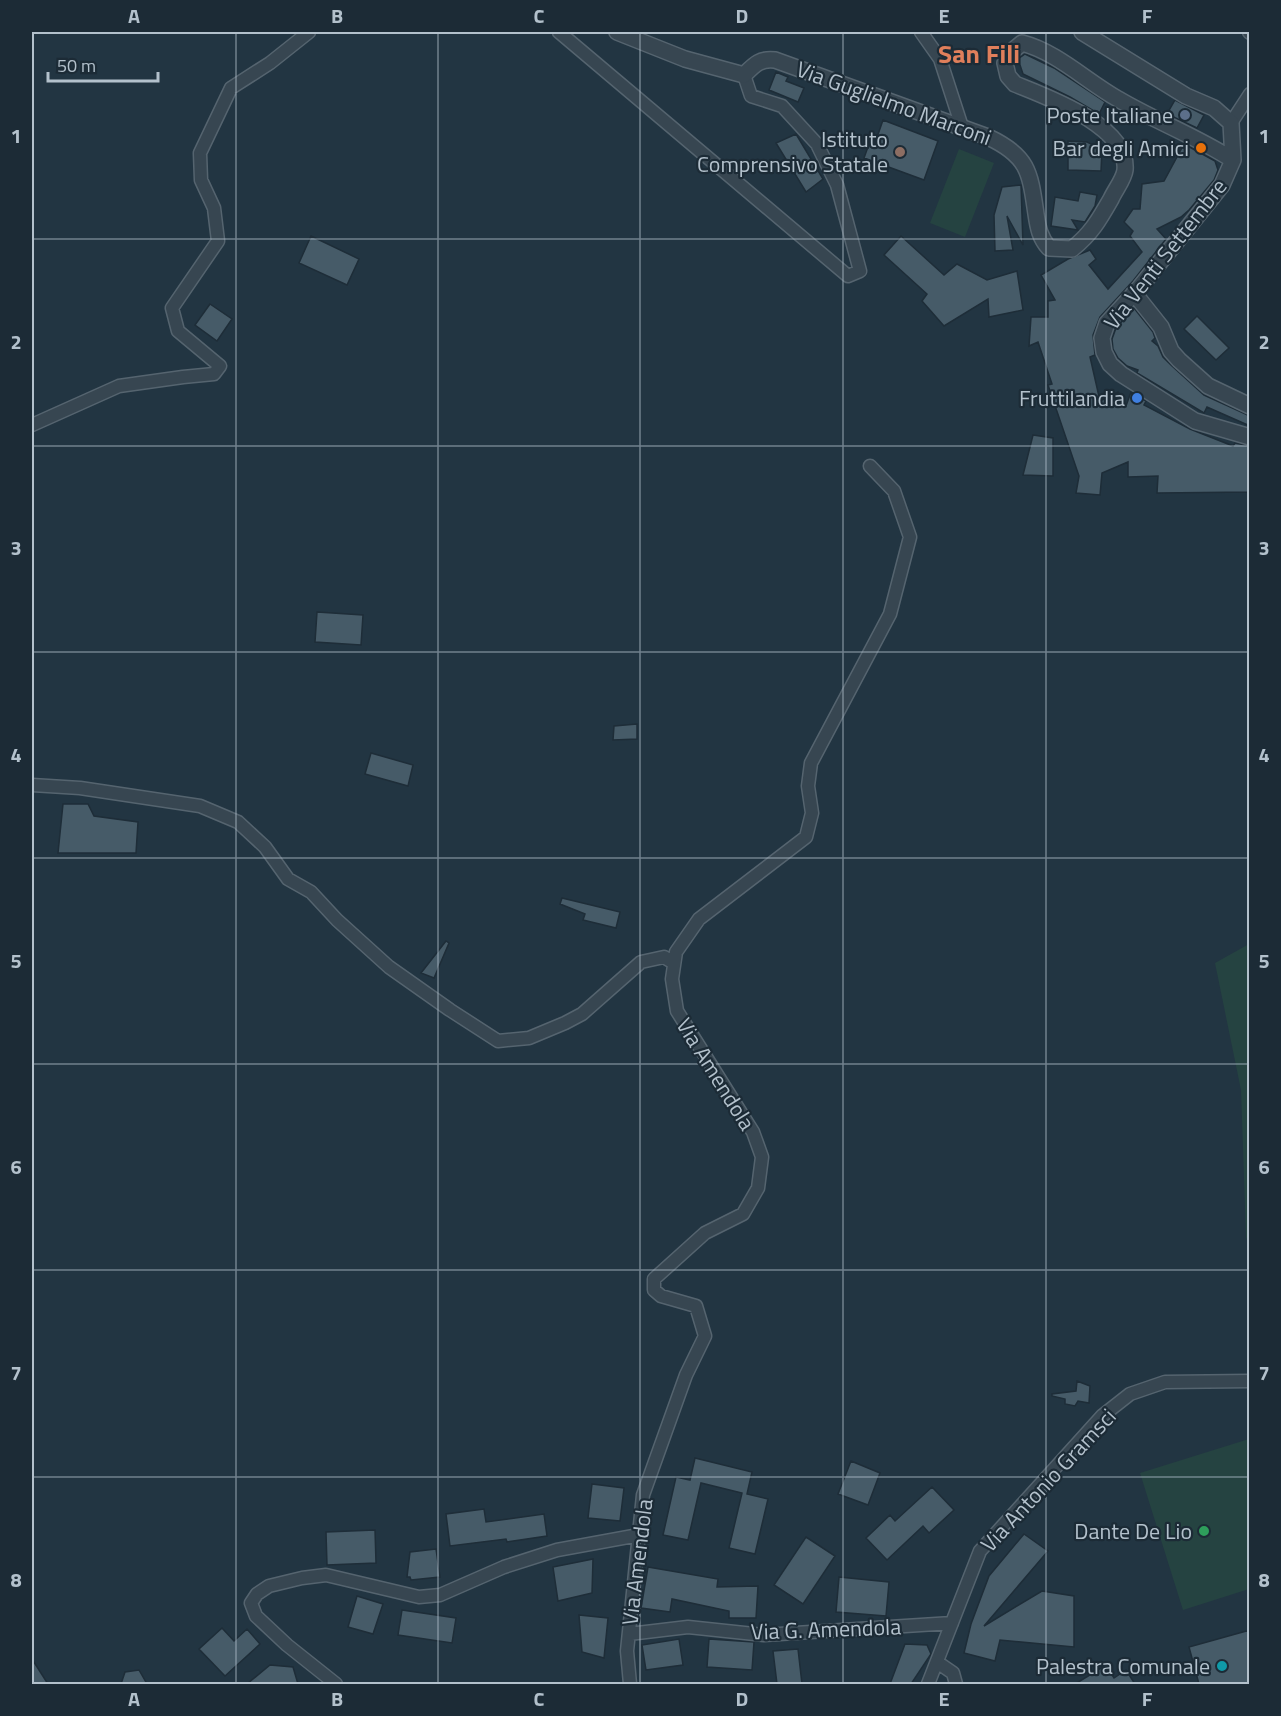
<svg xmlns="http://www.w3.org/2000/svg" width="1281" height="1716" font-family="'Titillium Web',sans-serif">
<style>
.green{fill:#254341}
.building{fill:#465b68;stroke:#1e2d38;stroke-width:1.5}
.lines{fill:none;stroke-linecap:round;stroke-linejoin:round}
.minor-casing{stroke:#55646f;stroke-width:15}
.tertiary-casing{stroke:#55646f;stroke-width:18}
.minor{stroke:#374651;stroke-width:12}
.tertiary{stroke:#374651;stroke-width:15}
.grid{fill:none;stroke:#b3c1cc;stroke-width:1.5;stroke-opacity:0.55}
.service-dot{fill:#5c6f8a;stroke:#1c2b36;stroke-width:2}
.food-dot{fill:#e8710a;stroke:#1c2b36;stroke-width:2}
.education-dot{fill:#8d6e63;stroke:#1c2b36;stroke-width:2}
.shop-dot{fill:#3f7fe0;stroke:#1c2b36;stroke-width:2}
.leisure-dot{fill:#2e9e5b;stroke:#1c2b36;stroke-width:2}
.culture-dot{fill:#0f9aa8;stroke:#1c2b36;stroke-width:2}
.labels{text-anchor:middle;dominant-baseline:central;stroke-width:4.5;stroke-linejoin:round;paint-order:stroke}
.street-label{font-size:22px;fill:#b3c1cc;stroke:#1c2b36}
.poi-label{font-size:22px;fill:#b3c1cc;stroke:#1c2b36;text-anchor:end}
.quarter-label{font-size:26px;font-weight:bold;fill:#e07f5b;stroke:#1c2b36}
.neatline{fill:none;stroke:#b3c1cc;stroke-width:2}
.grid-label{font-size:20px;text-anchor:middle;font-weight:bold;fill:#b3c1cc}
</style>
<rect width="100%" height="100%" fill="#223542"/>
<path class="green" d="M959,149L994,163L965,237L930,223Z
M1249,944V1248L1246,1237L1241,1090L1215,963Z
M1249,1439V1589L1183,1610L1140,1473Z"/>
<path class="building" d="M1025,54L1054,68L1105,102L1099,114L1070,97L1023,74L1018,59Z
M776,72L788,77L786,81L804,88L798,102L769,90Z
M1175,100L1204,115L1197,128L1167,114Z
M883,120L938,141L924,180L864,158L869,144L874,146Z
M796,134L823,179L806,192L776,143Z
M1068,141L1087,142L1102,149L1101,171L1068,170Z
M1184,144L1215,161L1218,170L1214,180L1189,210L1181,217L1157,229L1166,239L1133,281L1100,317L1093,335L1095,355L1090,357L1100,401L1118,392L1126,406L1131,392L1146,401L1144,405L1190,429L1233,446L1235,443L1250,446V492L1157,493L1158,476L1128,477V462L1102,473L1100,495L1076,493L1079,476L1048,385L1052,384L1038,342L1029,346L1031,317H1048V301L1055,300L1041,275L1068,259L1090,250L1096,259L1089,265L1108,289L1142,252L1130,236L1133,231L1124,222L1133,209H1140L1142,184L1164,181Z
M1021,185L1023,245L1007,216L1013,250L995,251L994,215L1002,187Z
M1080,192L1097,195L1095,206L1085,222L1072,220L1078,230L1051,226L1055,197L1078,201Z
M311,236L359,259L347,285L299,263Z
M901,236L944,275L957,264L987,280L1017,271L1023,310L989,317L988,299L944,326L922,301L927,294L884,255Z
M210,304L232,319L217,341L195,325Z
M1134,308L1153,332L1155,338L1152,341L1158,346L1163,357L1172,366L1204,395L1250,416V426L1207,407L1204,413L1137,373L1138,370L1127,366L1118,358L1113,349L1112,339L1116,328Z
M1197,316L1229,348L1216,360L1184,329Z
M1033,435L1053,438V476L1023,475Z
M317,612L363,615L361,645L315,642Z
M637,724V739L613,740L614,726Z
M371,753L413,765L408,786L365,774Z
M63,804H88L94,816L138,822L136,853H58Z
M562,898L620,912L616,928L583,920L585,914L560,904Z
M446,941L449,943L434,978L421,973Z
M1077,1381L1090,1386L1089,1403L1078,1401L1075,1406L1065,1404V1399L1052,1396V1394L1076,1391Z
M695,1458L752,1472L747,1494L768,1499L755,1554L729,1548L742,1493L701,1483L688,1540L663,1535L676,1477L690,1480Z
M851,1461L880,1473L868,1505L838,1494Z
M592,1484L624,1488L620,1521L588,1518Z
M932,1487L954,1510L929,1533L923,1526L887,1560L866,1538L890,1515L895,1521Z
M484,1509L486,1522L544,1514L547,1536L507,1542L506,1539L450,1546L446,1514Z
M375,1530L376,1563L327,1565L326,1532Z
M1024,1534L1048,1551L984,1626L1042,1591L1074,1596V1647L1000,1640L995,1661L964,1653L971,1624L989,1576Z
M806,1537L835,1556L803,1604L774,1585Z
M436,1549L440,1577L411,1580L410,1577H407L410,1552Z
M593,1559L592,1593L558,1601L553,1567Z
M648,1567L718,1579L717,1587L758,1586L756,1618H729V1611L672,1599L670,1612L641,1608Z
M839,1577L889,1582L886,1616L836,1612Z
M357,1596L383,1604L373,1634L348,1627Z
M402,1610L456,1618L452,1643L398,1635Z
M579,1615L608,1618L604,1658L582,1652Z
M222,1628L234,1641L247,1629L260,1644L225,1676L199,1649Z
M1250,1630V1684H1199L1189,1647Z
M679,1639L683,1665L646,1670L642,1645Z
M709,1639L754,1642L752,1670L707,1667Z
M905,1644L927,1645L931,1654L911,1684H890Z
M798,1649L802,1684H777L773,1651Z
M32,1659L48,1684H32Z
M270,1665L293,1667L298,1684H247Z
M1106,1665L1114,1678L1126,1670L1135,1684H1075Z
M139,1670L147,1684H121L125,1672Z"/>
<g class="lines">
<g class="minor-casing">
<path id="minor" d="M559,32L848,276L860,271L837,185L817,144L782,106L751,96L744,75
M921,32L940,59L962,127
M1249,32L1250,33
M1231,123L1250,94
M32,425L119,386L183,377L214,374L220,366L178,331L172,308L218,241L214,208L201,180L200,153L231,88L270,63L309,32
M32,785L80,788L200,806L238,822L265,847L288,879L311,892L337,920L389,967L450,1010L498,1041L529,1038L565,1023L582,1014L641,962L664,957L674,963
M629,1634L688,1627L764,1635L952,1623
M937,1662L953,1673L956,1684
M336,1684L287,1645L256,1616L251,1603L257,1594L269,1586L302,1578L326,1575L419,1597L440,1595L504,1567L557,1550L639,1535
M630,1684L627,1651L643,1495L686,1375L705,1336L696,1306L661,1296L654,1290V1279L705,1233L743,1214L758,1188L762,1157L753,1132L677,1011L672,979L676,952L699,919L806,837L812,813L808,786L811,763L890,614L910,537L894,491L870,466
M928,1684L980,1551L1102,1416L1130,1394L1165,1382L1250,1381"/>
</g>
<g class="tertiary-casing">
<path id="tertiary" d="M617,32L685,59L744,75C754,65 760,58 775,60L988,137C1029,156 1030,173 1036,214C1038,228 1040,238 1049,248L1072,249C1091,234 1099,220 1111,199C1115,190 1124,179 1125,170C1129,126 1047,97 1015,84L1008,76L1005,63L1010,53L1022,43C1057,52 1086,81 1118,99C1155,121 1196,136 1233,160
M1082,32L1186,96L1214,108L1231,123L1233,160L1222,185L1140,287L1107,323L1102,338L1104,352L1110,364L1121,374L1195,421L1250,437
M1134,293L1161,327L1171,351L1179,360L1208,386L1250,406"/>
</g>
<use href="#minor" class="minor"/>
<use href="#tertiary" class="tertiary"/>
</g>
<path class="grid" d="M236,32V1684M438,32V1684M640,32V1684M843,32V1684M1046,32V1684M32,239H1250M32,446H1250M32,652H1250M32,858H1250M32,1064H1250M32,1270H1250M32,1477H1250"/>
<circle class="service-dot" cx="1185" cy="115" r="6"/>
<circle class="food-dot" cx="1201" cy="148" r="6"/>
<circle class="education-dot" cx="900" cy="152" r="6"/>
<circle class="shop-dot" cx="1137" cy="398" r="6"/>
<circle class="leisure-dot" cx="1204" cy="1531" r="6"/>
<circle class="culture-dot" cx="1222" cy="1666" r="6"/>
<g class="labels">
<g class="street-label">
<text transform="translate(894 103) rotate(20)">Via Guglielmo Marconi</text>
<text transform="translate(1165 254) rotate(-52)">Via Venti Settembre</text>
<text transform="translate(716 1074) rotate(58)">Via Amendola</text>
<text transform="translate(1048 1480) rotate(-47)">Via Antonio Gramsci</text>
<text transform="translate(637 1562) rotate(-83)">Via Amendola</text>
<text transform="translate(826 1629) rotate(-2)">Via G. Amendola</text>
</g>
<g class="poi-label">
<text x="1173" y="115">Poste Italiane</text>
<text x="888" y="139">Istituto<tspan x="888" dy="25">Comprensivo Statale</tspan></text>
<text x="1189" y="148">Bar degli Amici</text>
<text x="1125" y="398">Fruttilandia</text>
<text x="1192" y="1531">Dante De Lio</text>
<text x="1210" y="1666">Palestra Comunale</text>
</g>
<g class="quarter-label">
<text x="979" y="53">San Fili</text>
</g>
</g>
<rect width="1281" height="1716" fill="none" stroke="#1c2b36" stroke-width="66"/>
<path d="M48 72v9h110v-9" fill="none" stroke="#b3c1cc" stroke-width="3"/>
<text x="57" y="72" font-size="18" fill="#b3c1cc" stroke="#1c2b36" stroke-width="4.5" paint-order="stroke">50 m</text>
<rect x="33" y="33" width="1215" height="1650" class="neatline"/>
<g class="grid-label">
<text x="134" y="23">A</text>
<text x="337" y="23">B</text>
<text x="539" y="23">C</text>
<text x="742" y="23">D</text>
<text x="944" y="23">E</text>
<text x="1147" y="23">F</text>
<text x="16" y="143">1</text>
<text x="1264" y="143">1</text>
<text x="16" y="349">2</text>
<text x="1264" y="349">2</text>
<text x="16" y="555">3</text>
<text x="1264" y="555">3</text>
<text x="16" y="762">4</text>
<text x="1264" y="762">4</text>
<text x="16" y="968">5</text>
<text x="1264" y="968">5</text>
<text x="16" y="1174">6</text>
<text x="1264" y="1174">6</text>
<text x="16" y="1380">7</text>
<text x="1264" y="1380">7</text>
<text x="16" y="1587">8</text>
<text x="1264" y="1587">8</text>
<text x="134" y="1706">A</text>
<text x="337" y="1706">B</text>
<text x="539" y="1706">C</text>
<text x="742" y="1706">D</text>
<text x="944" y="1706">E</text>
<text x="1147" y="1706">F</text>
</g>
</svg>
